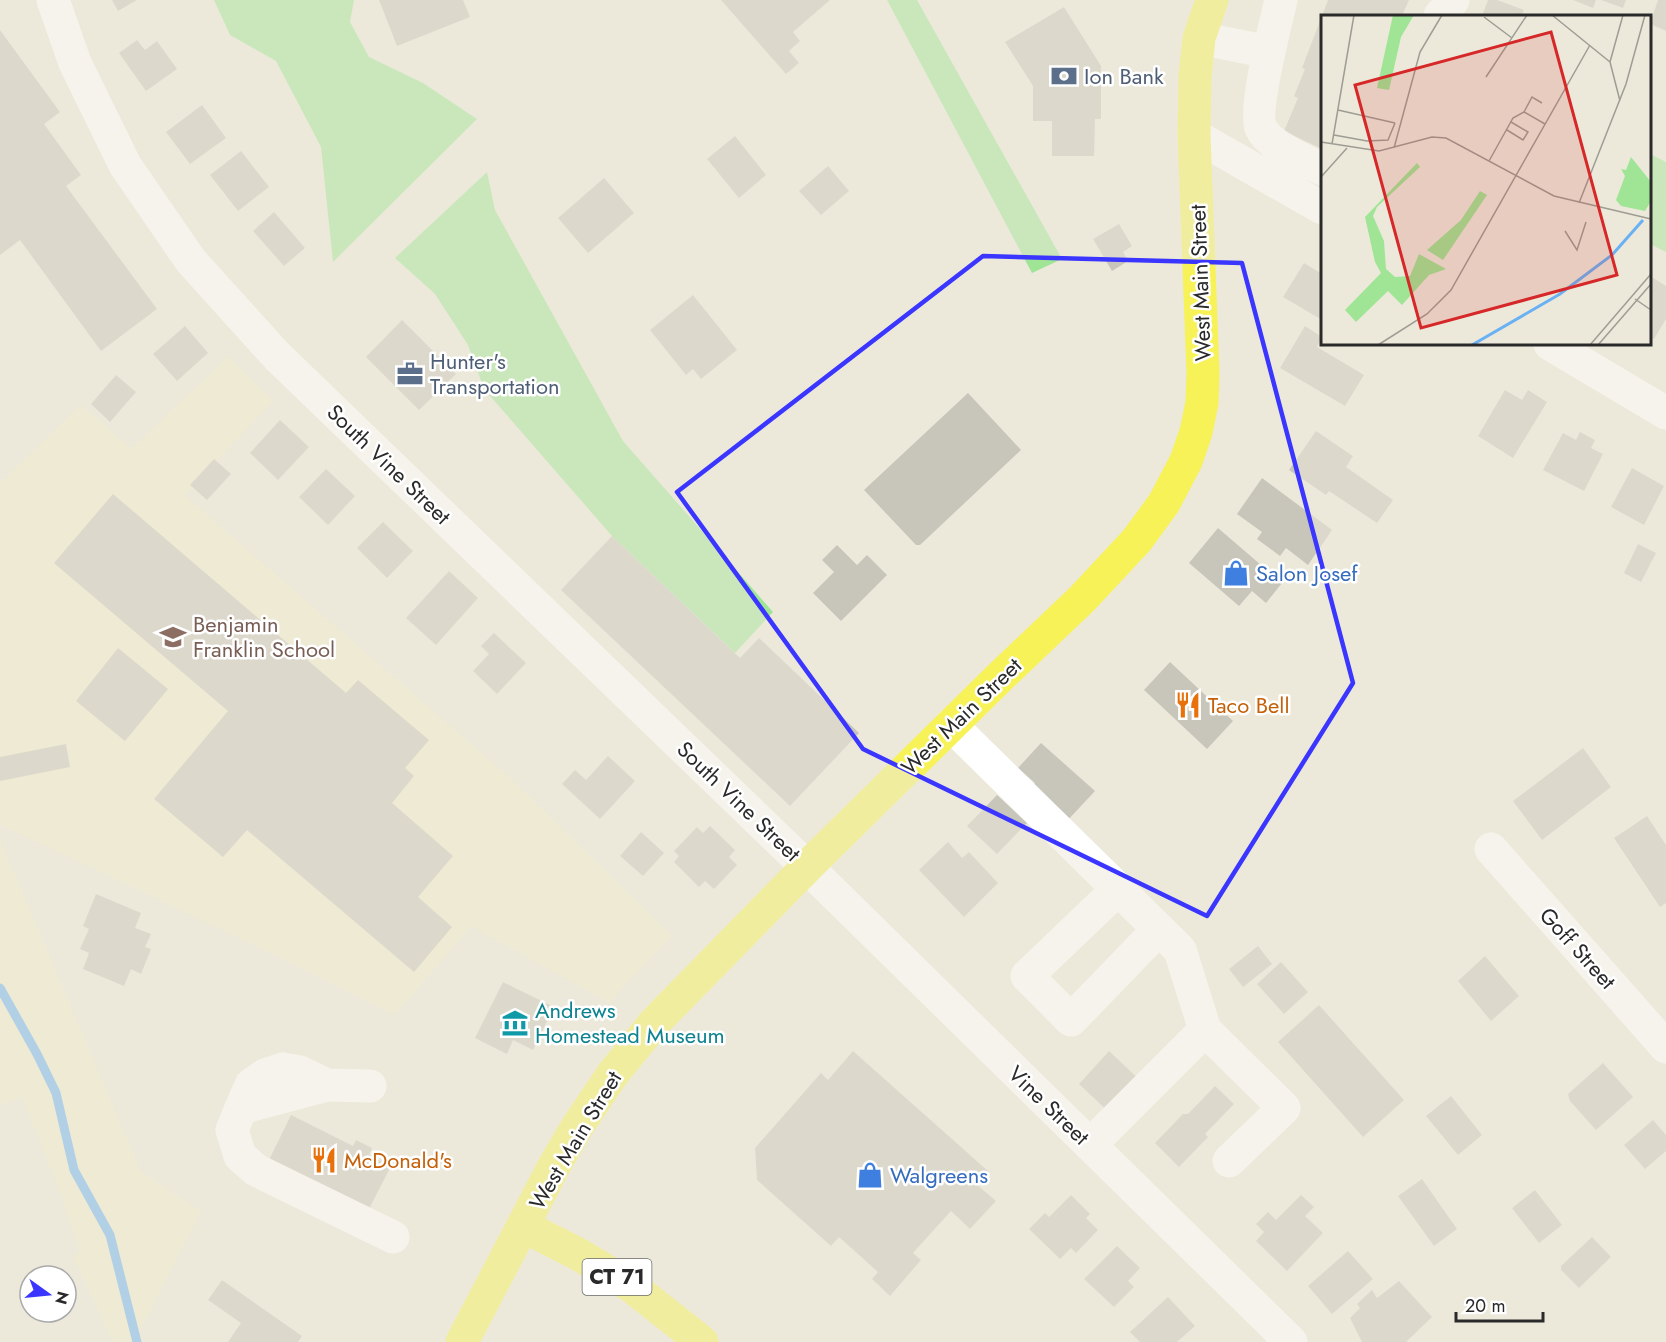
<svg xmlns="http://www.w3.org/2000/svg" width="1666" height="1342" font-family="Jost,sans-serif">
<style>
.education{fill:#efebc9}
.green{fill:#9fe595}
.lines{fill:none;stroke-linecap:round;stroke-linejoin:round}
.stream{stroke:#69b1f3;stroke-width:9}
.building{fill:#c8c5bb}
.minor{stroke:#fff;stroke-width:33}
.major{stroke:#f6f257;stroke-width:33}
.marked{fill:none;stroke:#3a35ff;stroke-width:4.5;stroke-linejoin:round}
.labels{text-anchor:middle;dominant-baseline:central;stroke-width:5;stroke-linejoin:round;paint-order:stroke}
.shield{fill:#fff;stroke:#6a6a6a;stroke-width:1.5}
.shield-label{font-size:21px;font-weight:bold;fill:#2a2a2a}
.service-label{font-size:22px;fill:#4e5e75;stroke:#fff;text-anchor:start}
.street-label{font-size:22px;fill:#2a2a2a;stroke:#fff}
.shop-label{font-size:22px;fill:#366cbe;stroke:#fff;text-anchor:start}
.education-label{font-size:22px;fill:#785e54;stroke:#fff;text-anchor:start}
.food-label{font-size:22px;fill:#c56008;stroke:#fff;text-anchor:start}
.culture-label{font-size:22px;fill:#0d838f;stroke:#fff;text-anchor:start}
.inset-river{fill:none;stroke:#69b1f3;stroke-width:3}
.inset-road{fill:none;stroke:#9e9d94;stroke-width:1.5}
.view{fill:#d62828;fill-opacity:0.15;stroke:#d62828;stroke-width:3}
.inset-edge{fill:none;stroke:#2a2a2a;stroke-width:3}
</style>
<rect width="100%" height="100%" fill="#ece9db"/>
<path class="education" d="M228,357L273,401L184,495L510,778L672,936L621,989L610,1003L471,926L395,1015L271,953L0,824V483L81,405L131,449Z
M0,840L141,1172L201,1212L134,1342H113L73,1257L80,1252L63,1200L22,1097L0,1105Z"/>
<path class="green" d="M214,0H354L350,22L369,57L423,83L477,119L333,262L321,147L276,61L230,35Z
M887,0H917L1062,259L1032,273Z
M1650,154L1666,162V252L1650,244Z
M487,172L495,210L623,441L773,612L735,653L612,536L484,389L468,345L435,294L395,258Z"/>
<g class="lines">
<path class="stream" d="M0,988L37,1054L56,1093L74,1170L110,1235L137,1342"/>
</g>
<path class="building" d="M112,0H137L118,11Z
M379,0H463L470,17L397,46Z
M721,0H830L793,32L800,41L789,51L799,63L786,74Z
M1328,0H1409L1402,16H1322V149L1284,131L1298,98L1294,96L1305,69L1302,68Z
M1488,0H1497L1524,10L1521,16H1482Z
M1573,0H1596L1593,8Z
M1601,0H1626L1623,8Z
M1658,0H1666V31L1650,24Z
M1064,7L1101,66V119H1095L1094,156H1052V121H1033V86L1005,42Z
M0,30L60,112L44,124L81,175L66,186L157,309L101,351L20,240L0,255Z
M137,40L145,50L157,41L177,69L146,91L119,53Z
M202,105L226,138L190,164L166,132Z
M735,136L766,175L739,198L707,159Z
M241,151L269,187L238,211L210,175Z
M828,166L849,191L821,215L799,191Z
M604,178L634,213L588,253L558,218Z
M274,212L305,248L284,266L253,231Z
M1119,224L1132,246L1123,252L1128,261L1112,271L1093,239Z
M1304,263L1322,274V320L1283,297Z
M1650,276L1666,286V319L1654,339L1650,337Z
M693,295L737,350L701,379L693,369L686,375L650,330Z
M402,320L456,374L419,410L366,357Z
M185,326L208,353L177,381L153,354Z
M1305,326L1322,337L1317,347L1364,375L1345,406L1280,368Z
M116,375L136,392L110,422L91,404Z
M1505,390L1522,400L1528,390L1547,402L1513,458L1478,436Z
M968,393L1021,450L920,545H916L864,490Z
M280,420L309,447L278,480L250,453Z
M1316,431L1353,456L1346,467L1393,500L1377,523L1329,491L1326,495L1289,470Z
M1580,432L1595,440L1591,448L1603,454L1584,491L1543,470L1563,433L1576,440Z
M214,459L231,474L207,500L190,485Z
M1632,468L1664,486L1644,525L1611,507Z
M326,469L355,496L328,525L299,497Z
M1262,478L1332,530L1308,565L1286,548L1280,556L1257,539L1262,532L1237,514Z
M113,494L346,693L358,680L429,740L405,768L414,776L392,803L453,856L418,897L452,927L414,972L247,830L223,857L154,799L228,711L54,563Z
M383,522L413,551L387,578L357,548Z
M1218,528L1282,583L1266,603L1252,591L1239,606L1189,563Z
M612,536L740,658L759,638L859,733L790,806L561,590Z
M1638,544L1656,553L1641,582L1624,573Z
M837,545L857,565L867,555L887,575L841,621L813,593L834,572L822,560Z
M449,571L478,598L436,645L406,618Z
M494,633L526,663L497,694L473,671L489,654L481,646Z
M118,648L168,689L125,741L76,701Z
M1170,662L1233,721L1207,749L1144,690Z
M1041,743L1095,791L1066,822L1030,789L1035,783L1018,768Z
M66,744L70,767L0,781V757Z
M1583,748L1611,787L1542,840L1513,801Z
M608,756L635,781L600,819L562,784L575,770L586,780Z
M997,795L1027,823L997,854L967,826Z
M1647,816L1666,845V903L1660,907L1614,838Z
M710,826L735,850L729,857L737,865L714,889L705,881L699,887L674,862L679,856L674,851L697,827L703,833Z
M641,832L664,853L643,876L620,856Z
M948,842L962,858L969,852L998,883L964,917L919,870Z
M96,894L141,913L135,928L151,934L145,947L151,949L141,974L131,969L124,986L83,969L89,953L80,949L89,929L83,926Z
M1258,946L1272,964L1243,987L1229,969Z
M1485,956L1519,996L1491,1021L1458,981Z
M1281,962L1308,992L1284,1014L1257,984Z
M503,982L554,1007L533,1050L513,1040L507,1054L475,1038Z
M1319,1005L1404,1100L1363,1137L1278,1042Z
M853,1051L988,1171L976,1184L996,1201L970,1229L951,1211L913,1253L921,1260L890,1296L872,1279L878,1272L839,1237L831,1246L757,1180L755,1148L821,1073L828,1080Z
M1109,1051L1143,1083L1112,1115L1079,1084Z
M1603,1063L1633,1097L1596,1130L1570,1101L1568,1094Z
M1215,1086L1234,1104L1205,1134L1208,1137L1179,1167L1155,1143L1183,1114H1188Z
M1451,1096L1482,1135L1458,1155L1426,1116Z
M291,1115L353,1146L356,1140L372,1148L369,1155L391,1166L368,1211L267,1164Z
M1653,1120L1666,1135V1151L1645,1169L1624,1145Z
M1422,1179L1457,1229L1434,1246L1398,1196Z
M1535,1190L1562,1225L1539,1243L1512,1208Z
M1071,1195L1090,1214L1086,1218L1098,1230L1076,1253L1071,1248L1060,1259L1029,1229L1045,1213L1049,1217Z
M1301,1195L1314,1207L1305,1216L1323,1233L1287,1271L1256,1241L1264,1232L1256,1224L1268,1212L1276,1220Z
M1592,1237L1611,1257L1579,1288L1561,1270V1266Z
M1117,1246L1140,1268L1128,1281L1134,1287L1114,1307L1084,1279Z
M1348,1251L1373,1279L1332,1314L1308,1286Z
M222,1280L302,1336L298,1342H228L241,1323L208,1300Z
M1399,1281L1432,1317L1406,1342H1362L1350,1318L1360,1308L1357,1304L1372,1290L1377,1298Z
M1168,1297L1195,1326L1177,1342H1140L1130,1332Z"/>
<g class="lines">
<path class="minor" d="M53,0L75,63L125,165L191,261L277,356L807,867L1291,1342
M1281,0C1276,22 1253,110 1261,128C1269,146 1306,161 1322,169
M1440,16L1453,0
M1199,38L1269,52
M1194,135L1322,208
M1550,344L1666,413
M951,725L1180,950L1205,1030L1284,1108L1229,1161
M1491,849L1666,1047
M1118,889L1027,976L1071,1020L1159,929
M370,1086L327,1085L241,1108L232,1130L240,1156L256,1170L393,1237
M241,1108L251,1085L265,1075L283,1069L300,1072L327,1085
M1090,1145L1205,1030"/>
<path class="major" d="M523,1226L578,1254L631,1286L702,1342
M462,1342L554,1166L577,1127L612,1075L655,1022L807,867L1003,674L1082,599L1137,540L1164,503L1186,461L1196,432L1202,403L1203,373L1194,135L1195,77L1199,38L1212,0"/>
</g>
<path d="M0 0H1666V1342H0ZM983,256L1242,263L1353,683L1207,916L863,749L677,492Z" fill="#ece9db" fill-opacity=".55" fill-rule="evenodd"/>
<path class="marked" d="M983,256L1242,263L1353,683L1207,916L863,749L677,492Z"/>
<defs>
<g id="bank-bare" transform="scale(2.07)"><path d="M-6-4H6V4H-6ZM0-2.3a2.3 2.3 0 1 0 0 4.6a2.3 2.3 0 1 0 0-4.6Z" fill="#5c6f8a" stroke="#fff" stroke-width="2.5" paint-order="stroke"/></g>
<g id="office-bare" transform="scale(2.07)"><path d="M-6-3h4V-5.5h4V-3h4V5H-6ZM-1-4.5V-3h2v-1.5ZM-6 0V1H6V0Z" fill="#5c6f8a" stroke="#fff" stroke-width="2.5" paint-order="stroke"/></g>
<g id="shop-bare" transform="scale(2.07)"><path d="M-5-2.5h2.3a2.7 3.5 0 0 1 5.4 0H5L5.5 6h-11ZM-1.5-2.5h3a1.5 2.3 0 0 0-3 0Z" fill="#3f7fe0" stroke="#fff" stroke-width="2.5" paint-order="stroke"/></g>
<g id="school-bare" transform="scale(2.07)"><path d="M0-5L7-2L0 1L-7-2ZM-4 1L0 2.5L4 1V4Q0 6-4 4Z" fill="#8d6e63" stroke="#fff" stroke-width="2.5" paint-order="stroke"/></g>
<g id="restaurant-bare" transform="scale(2.07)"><path d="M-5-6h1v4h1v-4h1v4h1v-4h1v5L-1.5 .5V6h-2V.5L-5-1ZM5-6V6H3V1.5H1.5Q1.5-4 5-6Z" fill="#e8710a" stroke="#fff" stroke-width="2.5" paint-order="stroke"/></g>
<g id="museum-bare" transform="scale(2.07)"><path d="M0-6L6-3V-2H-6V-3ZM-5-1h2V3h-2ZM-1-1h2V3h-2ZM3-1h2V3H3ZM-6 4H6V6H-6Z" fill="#0f9aa8" stroke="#fff" stroke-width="2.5" paint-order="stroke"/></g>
</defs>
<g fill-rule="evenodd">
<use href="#bank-bare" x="1064" y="76"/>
<use href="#office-bare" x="410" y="374"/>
<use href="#shop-bare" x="1236" y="573"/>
<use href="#school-bare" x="173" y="637"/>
<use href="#restaurant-bare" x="1188" y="705"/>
<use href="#museum-bare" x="515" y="1023"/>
<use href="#restaurant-bare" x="324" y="1160"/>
<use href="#shop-bare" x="870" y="1175"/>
</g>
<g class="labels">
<rect class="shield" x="582.5" y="1259" width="69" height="36" rx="4.5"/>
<g class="shield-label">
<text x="617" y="1277">CT 71</text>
</g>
<g class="service-label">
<text x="1084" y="76">Ion Bank</text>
<text x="430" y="361">Hunter's<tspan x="430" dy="25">Transportation</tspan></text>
</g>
<g class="street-label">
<text transform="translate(1200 283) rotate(-92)">West Main Street</text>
<text transform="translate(389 464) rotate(44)">South Vine Street</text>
<text transform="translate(961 716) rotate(-44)">West Main Street</text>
<text transform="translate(739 801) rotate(44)">South Vine Street</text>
<text transform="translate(1578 948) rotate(48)">Goff Street</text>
<text transform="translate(1049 1105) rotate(44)">Vine Street</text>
<text transform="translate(575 1140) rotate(-59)">West Main Street</text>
</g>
<g class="shop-label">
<text x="1256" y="573">Salon Josef</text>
<text x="890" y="1175">Walgreens</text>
</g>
<g class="education-label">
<text x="193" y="624">Benjamin<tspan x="193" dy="25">Franklin School</tspan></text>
</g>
<g class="food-label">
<text x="1208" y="705">Taco Bell</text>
<text x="344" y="1160">McDonald's</text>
</g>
<g class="culture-label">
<text x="535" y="1010">Andrews<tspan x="535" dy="25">Homestead Museum</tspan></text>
</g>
</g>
<g transform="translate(1321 15)">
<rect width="330" height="330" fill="#ece9db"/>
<path d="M72,0H93L80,22L68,75L56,73ZM310,142L330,167V186L324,196L300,191L295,185L304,161L300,154L305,155ZM96,148L99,152L56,192L52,201L63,226L65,254L74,262L89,261L98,239L125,254L108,260L81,290L67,276L35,307L24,295L60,258L54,247L44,202ZM159,176L166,180L122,245L106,235L140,205Z" fill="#9fe595"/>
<path class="inset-river" d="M151,330L239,279L291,240L322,205"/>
<path class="inset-road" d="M231,0L289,47M163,2L191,23M165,62L206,0M299,86L289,47L302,0M17,95L74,108M203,97L224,109M186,115L202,125L207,117L190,107M13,120L46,126L67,125L74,108M0,127L58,136L111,122L125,123L233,181L330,204M11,129L33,0M73,133L99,37L121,0M168,146L192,103L203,97L211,82L221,88M0,162L26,133M258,188L305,69L324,0M244,216L256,235L265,207M314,284L330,295M57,330L106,299L130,275L269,30M269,330L330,259M277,330L330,269"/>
<path class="view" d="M230,17L296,260L100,313L34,70Z"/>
<rect width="330" height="330" class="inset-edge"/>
</g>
<g transform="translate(48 1294) rotate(105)"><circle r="28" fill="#ffffff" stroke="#aaaaaa" stroke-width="1.5"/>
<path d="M0-4.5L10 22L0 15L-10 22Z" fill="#3a35ff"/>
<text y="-9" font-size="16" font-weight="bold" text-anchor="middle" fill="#2a2a2a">N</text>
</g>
<path d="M1456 1312v9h87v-9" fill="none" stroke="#2a2a2a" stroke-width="3"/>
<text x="1465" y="1312" font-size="18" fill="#2a2a2a" stroke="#ffffff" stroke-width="4.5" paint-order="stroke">20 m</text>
</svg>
